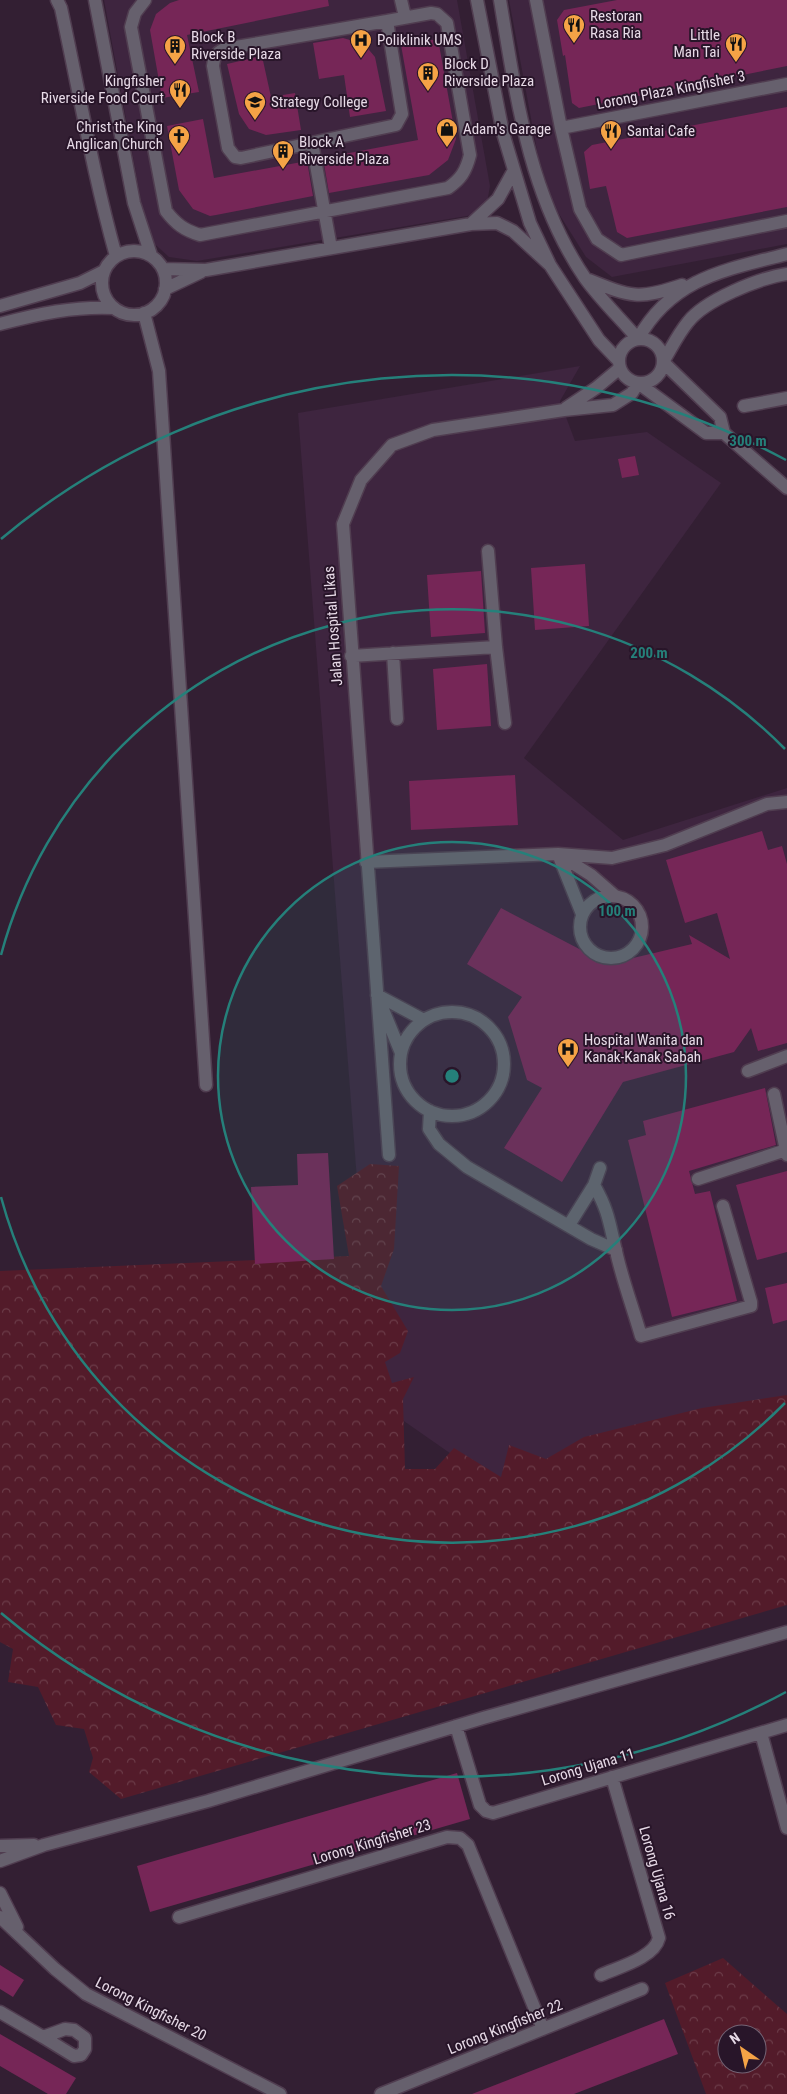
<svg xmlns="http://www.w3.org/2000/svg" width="787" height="2094" font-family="'Roboto Condensed',sans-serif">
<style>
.built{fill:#3e253f}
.forest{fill:url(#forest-crowns);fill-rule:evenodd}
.building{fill:#762657}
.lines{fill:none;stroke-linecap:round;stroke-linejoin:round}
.minor-casing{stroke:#503d50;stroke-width:15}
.minor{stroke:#66606d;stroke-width:12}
.ring{fill:none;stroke:#25807a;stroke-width:2.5}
.labels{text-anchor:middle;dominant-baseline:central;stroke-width:4;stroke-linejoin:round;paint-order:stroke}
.poi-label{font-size:15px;fill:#e7dae7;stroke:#281529;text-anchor:start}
.street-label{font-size:15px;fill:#e7dae7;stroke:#281529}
.centre{fill:#25807a;stroke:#281529;stroke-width:2.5}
.ring-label{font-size:15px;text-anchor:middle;font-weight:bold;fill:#25807a;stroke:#281529;stroke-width:4;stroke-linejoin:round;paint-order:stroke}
</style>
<defs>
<pattern id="forest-crowns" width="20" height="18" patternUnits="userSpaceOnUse" patternTransform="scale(1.25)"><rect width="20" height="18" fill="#531b2a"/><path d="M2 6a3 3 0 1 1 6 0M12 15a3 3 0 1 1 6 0" fill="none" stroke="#6c3c49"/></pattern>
</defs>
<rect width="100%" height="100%" fill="#331f33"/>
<path class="built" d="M104,0H457L490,186L487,203L473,215L197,261L169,257L148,238Z
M509,0H787V244L612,277L586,257L554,206L538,156Z
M580,366L560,401L575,441L647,432L721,483L524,758L623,840L787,788V1397L500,1488L378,1403L366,1297L298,413Z"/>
<path class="forest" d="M370,1164L399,1166L394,1249L381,1286L408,1331L400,1353L385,1362L392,1383L414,1377L403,1399L405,1469H435L454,1448L501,1477L509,1445L546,1459L584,1437L702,1408L787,1395V1605L121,1799L89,1772L93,1758L84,1729L56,1725L38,1687L8,1682L13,1649L0,1642V1271L349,1256L337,1186Z
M723,1958L787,2014V2094H706L665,1983ZM727,2034H757V2064H727Z"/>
<path class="building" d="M179,0H328L329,6L187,35L199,92L162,98L150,30L156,14L170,3Z
M617,0H787V66L579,108L572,103L565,55L563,56L557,20L564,10Z
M343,38L364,44L375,57L386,111L350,117L344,75L319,79L313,43Z
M438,39L456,139L448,160L429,175L329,193L323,158L418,140L401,45Z
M262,56L271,97L295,93L301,130L266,135L249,129L239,114L227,64Z
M787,107V207L627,238L617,232L606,186L590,189L584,152L592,145Z
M203,119L214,178L307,161L313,196L216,215L210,216L193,209L179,190L167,126Z
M635,456L639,475L622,478L618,459Z
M585,564L589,626L535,630L531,568Z
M481,571L485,633L431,637L427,575Z
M487,664L491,726L437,730L433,669Z
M515,775L518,825L411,830L409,781Z
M762,831L768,850L782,846L787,864V1043L758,1051L751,1028L734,1052L623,1082L562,1182L504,1148L542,1088L527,1080L508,1017L522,997L467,964L501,908L608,964L692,944L689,935L730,959L717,913L685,923L666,860Z
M765,1088L776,1145L689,1171L695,1194L710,1191L737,1301L672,1317L628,1140L646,1135L643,1121Z
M328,1153L334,1259L255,1264L251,1187L298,1185L297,1154Z
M787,1171V1252L757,1260L736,1185Z
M787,1283V1320L773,1324L765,1288Z
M457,1773L470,1819L150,1912L137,1866Z
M0,1965L24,1980L13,1997L0,1989Z
M664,2019L678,2054L574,2094H472Z
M0,2034L76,2078L66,2094H48L0,2066Z"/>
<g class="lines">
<g class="minor-casing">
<path id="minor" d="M57,0L61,8C79,91 93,174 116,256
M95,0L134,203L151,255
M145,0L135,13L131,27L166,211C176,224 184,230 200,235L448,188C461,179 466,171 470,155L447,23L437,14L431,13L387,21
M401,0L405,17
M477,0L503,133L530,223L550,265L599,340L618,360
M500,0C516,96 529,196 585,278C600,299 621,319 638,339C672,278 725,270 787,254
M536,0L561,128L580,209L597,239L621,255L787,221
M387,21L402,114L396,125L241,158L235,157L228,148L213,66C214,57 216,53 224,49Z
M561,128L787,84
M312,143L331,248
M471,224L498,199L513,172
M102 283a32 32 0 1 1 64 0a32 32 0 1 1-64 0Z
M163,269L206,270L471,224L497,223L513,231L550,265
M787,274C759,278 705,300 688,322C678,334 671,349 663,362L720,417L724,433L787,488
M589,280C631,297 638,300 682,285
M165,289L201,272
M0,306L80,283L104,271
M144,313L159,371L206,1085
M0,324C38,314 74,306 114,308
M619 361a22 22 0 1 1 44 0a22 22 0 1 1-44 0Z
M744,406L787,398
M566,408L596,388L620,368
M488,551L496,647L505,723
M393,653L397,719
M351,656L496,647
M558,854L582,914
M561,856L591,875L615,896
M366,862L558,854L612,858L665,845L767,804L787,802
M580 927a31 31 0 1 1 62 0a31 31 0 1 1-62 0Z
M377,995L424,1020
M382,1007L401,1053
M400 1064a52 52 0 1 1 104 0a52 52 0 1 1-104 0Z
M748,1071L787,1056
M774,1094L787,1155
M430,1111L429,1129L439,1144L467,1167L591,1239L616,1250
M389,1155L343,524L361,480L392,445L433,430L564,410L613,405L632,393L638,383L706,433H724
M698,1179L786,1150
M594,1185L600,1168
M569,1225L594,1185C609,1212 609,1222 616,1251C622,1279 633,1308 641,1336L751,1306V1302L723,1206
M456,1726L480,1805L486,1811L493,1813L787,1725
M761,1733L787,1828
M0,1846L34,1845
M0,1861L44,1845L208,1801L483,1718L787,1632
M0,1893L17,1927
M0,1917L55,1969L86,1994L280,2094
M179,1917L447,1837L460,1838L468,1845L543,2029
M601,1975C619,1967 654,1958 659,1938L612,1777
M0,2012L43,2037
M65,2029L74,2030L85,2038V2049L81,2055L74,2056L43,2037Z
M381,2094L642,1989"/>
</g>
<use href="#minor" class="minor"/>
</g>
<circle cx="452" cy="1076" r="234" fill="#25807a" fill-opacity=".12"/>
<g class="ring">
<circle cx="452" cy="1076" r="234"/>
<path d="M785 1403A467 467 0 0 1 1 1197M1 955A467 467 0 0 1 785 749"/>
<path d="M786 1692A701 701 0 0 1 1 1613M1 539A701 701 0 0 1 786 460"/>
</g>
<defs>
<g id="restaurant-pin" transform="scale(1.125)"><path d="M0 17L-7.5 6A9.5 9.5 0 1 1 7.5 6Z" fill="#f5a346" stroke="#281529"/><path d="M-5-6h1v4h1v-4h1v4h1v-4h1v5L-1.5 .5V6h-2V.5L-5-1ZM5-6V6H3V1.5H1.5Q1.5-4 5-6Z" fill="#111"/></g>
<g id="hospital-pin" transform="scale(1.125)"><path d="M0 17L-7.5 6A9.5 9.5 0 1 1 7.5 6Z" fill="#f5a346" stroke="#281529"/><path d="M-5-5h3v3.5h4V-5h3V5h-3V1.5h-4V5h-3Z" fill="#111"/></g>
<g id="building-pin" transform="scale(1.125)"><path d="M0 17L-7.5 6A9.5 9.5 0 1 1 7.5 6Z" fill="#f5a346" stroke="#281529"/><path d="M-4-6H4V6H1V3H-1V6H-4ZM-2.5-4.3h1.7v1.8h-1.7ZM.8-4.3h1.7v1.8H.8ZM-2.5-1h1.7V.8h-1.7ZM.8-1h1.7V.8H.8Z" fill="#111"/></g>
<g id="university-pin" transform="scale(1.125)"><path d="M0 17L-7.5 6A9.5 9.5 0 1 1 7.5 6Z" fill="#f5a346" stroke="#281529"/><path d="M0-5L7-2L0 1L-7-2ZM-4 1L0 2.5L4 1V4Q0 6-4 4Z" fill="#111"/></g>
<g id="shop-pin" transform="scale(1.125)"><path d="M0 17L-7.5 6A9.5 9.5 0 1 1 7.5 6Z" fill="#f5a346" stroke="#281529"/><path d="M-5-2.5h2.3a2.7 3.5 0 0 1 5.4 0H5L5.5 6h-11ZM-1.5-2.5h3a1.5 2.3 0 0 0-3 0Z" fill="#111"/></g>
<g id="church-pin" transform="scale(1.125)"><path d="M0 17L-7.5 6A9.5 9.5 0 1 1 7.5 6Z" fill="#f5a346" stroke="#281529"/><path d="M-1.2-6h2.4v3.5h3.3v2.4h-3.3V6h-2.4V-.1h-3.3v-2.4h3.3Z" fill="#111"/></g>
</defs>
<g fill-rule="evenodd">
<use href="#restaurant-pin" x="574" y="25"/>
<use href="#hospital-pin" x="361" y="40"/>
<use href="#restaurant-pin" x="736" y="44"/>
<use href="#building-pin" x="175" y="46"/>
<use href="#building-pin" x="428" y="73"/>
<use href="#restaurant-pin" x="180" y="90"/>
<use href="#university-pin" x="255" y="102"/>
<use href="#shop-pin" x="447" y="129"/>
<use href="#restaurant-pin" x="611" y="131"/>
<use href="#church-pin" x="179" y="136"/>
<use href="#building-pin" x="283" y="151"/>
<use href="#hospital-pin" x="568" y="1049"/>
</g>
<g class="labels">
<g class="poi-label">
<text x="590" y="16">Restoran<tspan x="590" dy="17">Rasa Ria</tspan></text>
<text x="720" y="35" text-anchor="end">Little<tspan x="720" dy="17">Man Tai</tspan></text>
<text x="191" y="37">Block B<tspan x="191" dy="17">Riverside Plaza</tspan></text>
<text x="377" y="40">Poliklinik UMS</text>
<text x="444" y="64">Block D<tspan x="444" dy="17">Riverside Plaza</tspan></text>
<text x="164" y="81" text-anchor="end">Kingfisher<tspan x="164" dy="17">Riverside Food Court</tspan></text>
<text x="271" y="102">Strategy College</text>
<text x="163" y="127" text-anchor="end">Christ the King<tspan x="163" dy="17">Anglican Church</tspan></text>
<text x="463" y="129">Adam's Garage</text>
<text x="627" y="131">Santai Cafe</text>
<text x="299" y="142">Block A<tspan x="299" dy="17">Riverside Plaza</tspan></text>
<text x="584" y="1040">Hospital Wanita dan<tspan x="584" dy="17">Kanak-Kanak Sabah</tspan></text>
</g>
<g class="street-label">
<text transform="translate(671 90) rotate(-11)">Lorong Plaza Kingfisher 3</text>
<text transform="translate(333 626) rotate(-94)">Jalan Hospital Likas</text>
<text transform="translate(588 1767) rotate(-17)">Lorong Ujana 11</text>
<text transform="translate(372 1842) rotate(-17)">Lorong Kingfisher 23</text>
<text transform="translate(657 1873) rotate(74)">Lorong Ujana 16</text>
<text transform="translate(151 2009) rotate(27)">Lorong Kingfisher 20</text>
<text transform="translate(505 2027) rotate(-22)">Lorong Kingfisher 22</text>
</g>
</g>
<circle cx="452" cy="1076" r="8" class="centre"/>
<g class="ring-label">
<text x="748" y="446">300 m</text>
<text x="649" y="658">200 m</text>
<text x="617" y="916">100 m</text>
</g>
<g transform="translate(742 2049) rotate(326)"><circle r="24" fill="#281529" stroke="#746475"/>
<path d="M0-4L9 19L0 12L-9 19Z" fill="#f5a346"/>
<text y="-8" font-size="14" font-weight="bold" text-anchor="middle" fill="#e7dae7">N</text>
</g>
</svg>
